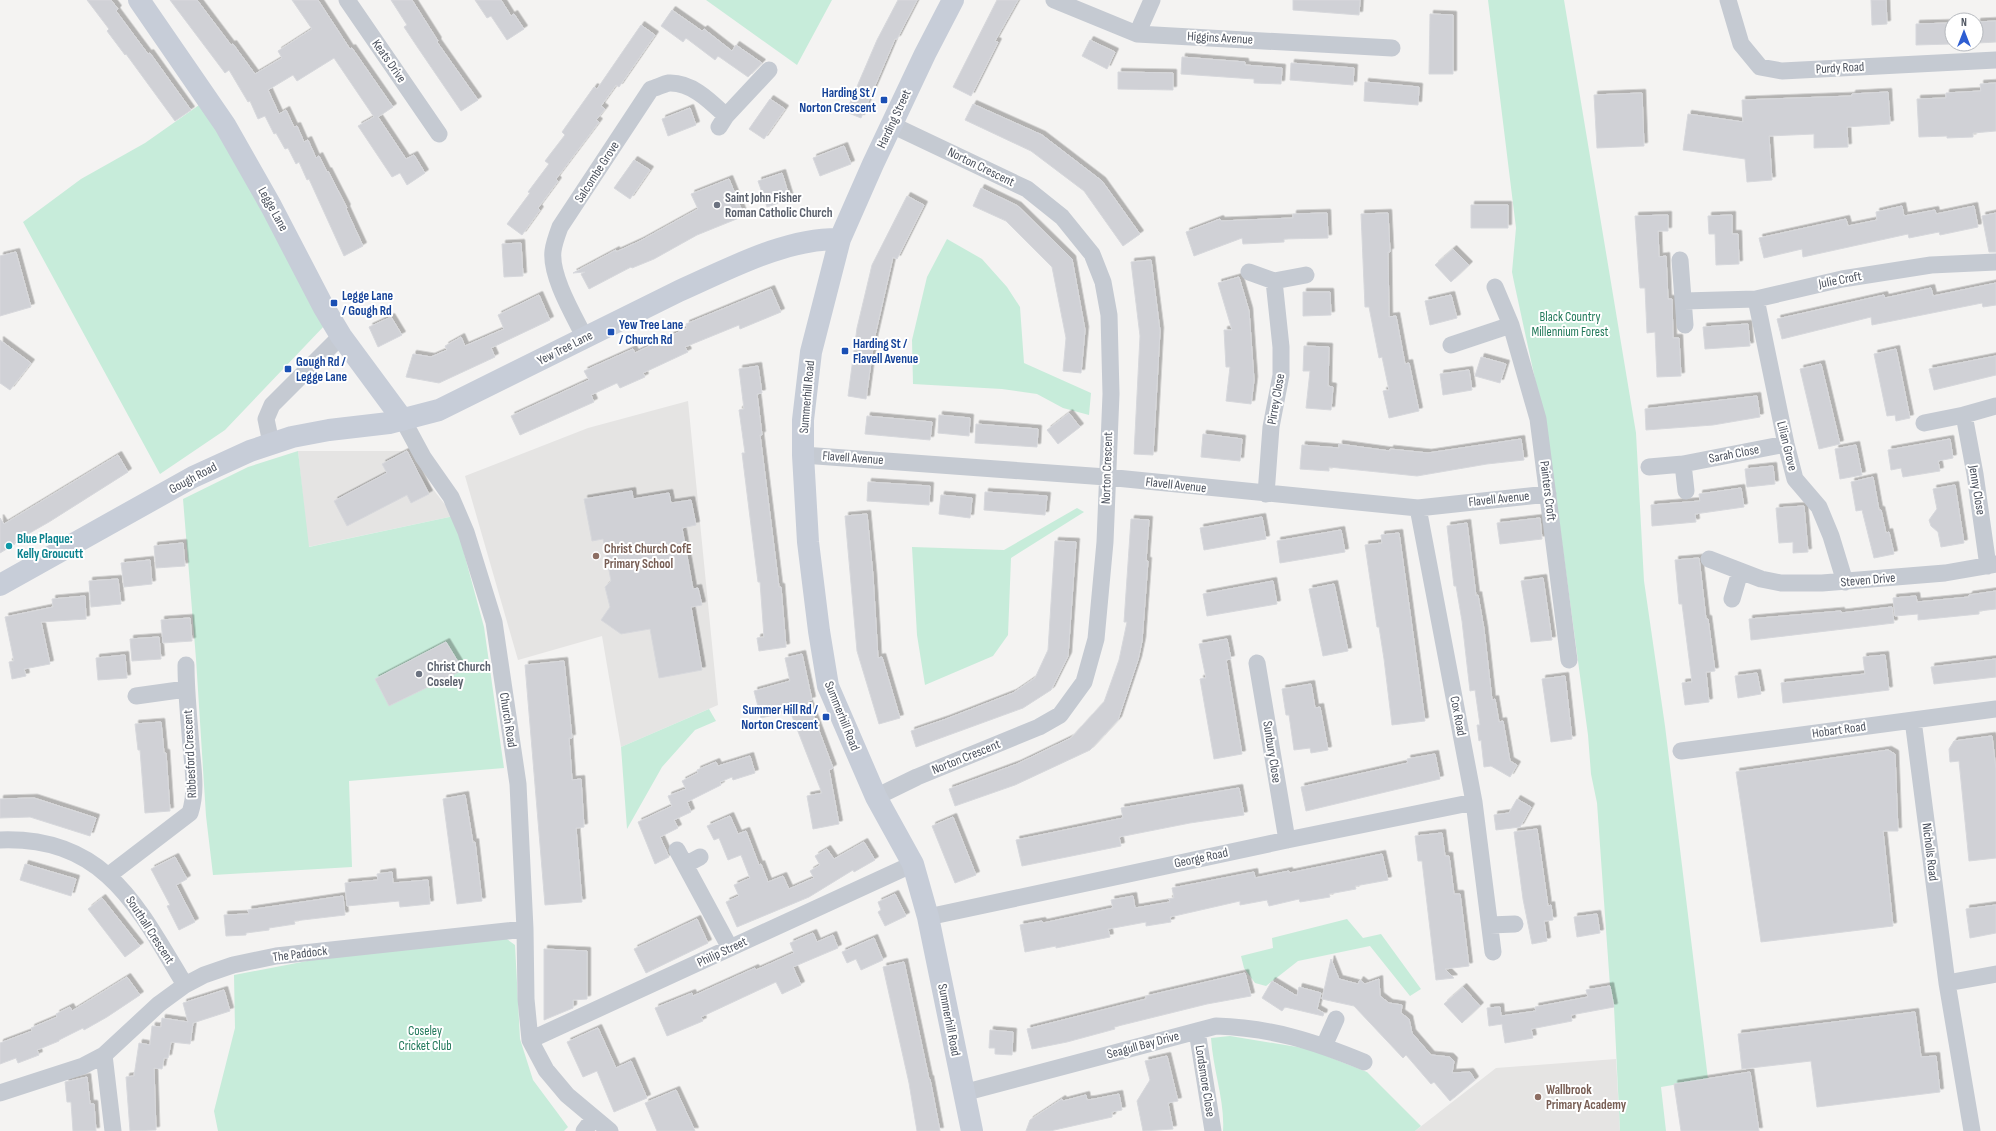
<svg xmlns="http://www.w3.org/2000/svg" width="1996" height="1131" font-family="'Sofia Sans Condensed',sans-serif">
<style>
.education{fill:#e5e4e3}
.green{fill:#c7ecda}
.building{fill:#d0d1d6;stroke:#d7d8dc;filter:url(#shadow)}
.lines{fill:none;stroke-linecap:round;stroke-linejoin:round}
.street{stroke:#c5cad2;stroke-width:17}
.secondary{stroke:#c7cdd8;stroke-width:22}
.transit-dot{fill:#1a4fb4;stroke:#fff;stroke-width:1.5}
.worship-dot{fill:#6b7280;stroke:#fff;stroke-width:1.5}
.culture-dot{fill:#0f9aa8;stroke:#fff;stroke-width:1.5}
.education-dot{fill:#8d6e63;stroke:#fff;stroke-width:1.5}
.labels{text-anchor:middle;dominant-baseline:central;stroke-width:4;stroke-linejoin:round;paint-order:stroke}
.street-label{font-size:13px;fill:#4c525e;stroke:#fff}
.transit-label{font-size:13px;font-weight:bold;fill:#164399;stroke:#fff;text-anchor:start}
.worship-label{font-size:13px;font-weight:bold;fill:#5b616d;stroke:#fff;text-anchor:start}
.park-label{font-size:13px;fill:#22795a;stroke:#fff}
.culture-label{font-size:13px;font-weight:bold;fill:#0d838f;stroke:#fff;text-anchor:start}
.education-label{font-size:13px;font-weight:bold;fill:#785e54;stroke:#fff;text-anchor:start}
</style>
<defs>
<filter id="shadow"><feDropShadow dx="3.5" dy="-3.5" stdDeviation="0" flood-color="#0004"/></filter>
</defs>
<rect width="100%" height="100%" fill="#f4f3f2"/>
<path class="education" d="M688,401L718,705L621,747L602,636L518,660L465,476L588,428Z
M298,451H403L454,516L308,547Z
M1616,1059L1620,1131H1415L1496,1068Z"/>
<path class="green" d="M706,0H832L797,65Z
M1488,0H1564L1636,433L1644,581L1665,726L1708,1079L1661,1087L1666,1131H1620L1614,1007L1610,986L1597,803L1591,774L1588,735L1548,439L1514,282L1512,272L1516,228Z
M202,103L326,324L225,430L160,474L23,222L81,179L145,143Z
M947,239L982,259L1007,287L1020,307L1024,363L1091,393L1089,415L1063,408L1037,394L1002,389L913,384L912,340L927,277Z
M298,451L309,547L454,516L484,627L504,768L349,781L352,867L213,875L206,816L196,659L183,499L248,467Z
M1077,508L1084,512L1011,558L1008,635L993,656L925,685L917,635L912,547L1004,550Z
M709,709L716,721L695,730L662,767L627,829L621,747Z
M1347,919L1363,938L1381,934L1421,989L1410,996L1370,946L1298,961L1266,986L1255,983L1244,968L1241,956L1273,948L1272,938Z
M504,937L515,945L520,1039L533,1080L568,1127L564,1131H218L214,1111L235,1028L234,975L364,950Z
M1230,1036L1309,1049L1367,1072L1421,1126L1415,1131H1223C1225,1101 1213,1070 1211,1038Z"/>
<path class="building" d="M87,0H111L118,9L116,11L148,54L150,53L191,110L175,121L126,54L125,55L107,31L109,29Z
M170,0H197L231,45L233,44L255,74L282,58L278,51L312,29L292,0H318L350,49L352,48L393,107L378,117L406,159L414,155L425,173L407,185L400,173L392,177L358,126L374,117L334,58L297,81L293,75L268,90L279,114L286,110L294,127L297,126L304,142L308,140L316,158L319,156L327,172L328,171L347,208L346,209L363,246L344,256L309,179L307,180L299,162L296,164L288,148L285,149L276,133L274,134L265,116L258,119L250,101L248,102L229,70L225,73Z
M391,0H412L438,41L437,42L478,100L461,111L418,48L404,27L407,25Z
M475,0H501L511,16L514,14L524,29L507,40L491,16L487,18Z
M898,0H917L897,39H895L861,118L846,112L877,40Z
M997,0H1018L995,41L998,42L971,96L953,87Z
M1293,0H1360L1359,15L1293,10Z
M1871,0H1886L1887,24L1872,25Z
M672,10L702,31L704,29L732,51L736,45L762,63L748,77L718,56L715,60L686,38L683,42L661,26Z
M1430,14L1453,15V74H1429Z
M1996,21V42L1978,43L1977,22Z
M1952,23V44L1916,45V24Z
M641,25L655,35L619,87L616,85L601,106L605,109L596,120L599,122L556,179L558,181L538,208L540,210L522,235L507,224L530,193L528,192L549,164L545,161L565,135L562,132L594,87L597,89Z
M1090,40L1115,52L1107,69L1082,56Z
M1182,57L1245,62V65L1282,68L1281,84L1254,83V79L1181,74Z
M1291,63L1354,68L1353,85L1290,80Z
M1118,72L1173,73V90L1118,89Z
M1365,82L1419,87L1418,105L1364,101Z
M1996,83V131L1973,133V137L1947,138V136L1919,137L1917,99L1946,98V93L1981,91L1980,84Z
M1888,92L1890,124L1847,127L1848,147L1814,148V134L1769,136L1772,180L1747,182L1745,159L1683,150L1688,114L1743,122L1742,100L1852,96V94Z
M1642,93L1644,146L1597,148L1594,95Z
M770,99L785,109L764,139L749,129Z
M973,104L1042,135L1102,181L1140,234L1123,246L1084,191L1031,151L965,120Z
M690,108L696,125L668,136L662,119Z
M844,146L851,164L820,176L813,158Z
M634,160L650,170L630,199L614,188Z
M782,173L790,199L767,207L758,181Z
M729,179L744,216L697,235L654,259L632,268L631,267L589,289L581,274L585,272L573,273L616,250V252L640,241L698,209L691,194Z
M981,188L1018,206L1072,259L1085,330L1081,373L1063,371L1066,338L1052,267L1006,221L973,206Z
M907,196L924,205L897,259L893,257L874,340L866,399L848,396L857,328L872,265Z
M1471,205H1508V228H1471Z
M1902,206L1904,216L1935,210L1936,214L1974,206L1978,227L1940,235L1939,232L1909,238L1908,234L1803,257L1802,249L1764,258L1759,238L1846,219L1848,226L1877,220L1876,212Z
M1327,213L1328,238L1284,239V242L1243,244L1242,238L1194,256L1186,232L1220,219L1221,221L1293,218V214Z
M1388,213L1390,252H1388L1389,317L1396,316L1405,364L1409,363L1419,411L1389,418L1383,391L1389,390L1382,357L1379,358L1369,307H1365L1361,214Z
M1996,213V252H1989L1982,216Z
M1668,215V231H1658L1659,257L1666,256L1668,299H1672L1673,338H1679L1681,376L1657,377L1655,332L1647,333L1645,288H1640L1635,216Z
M1732,215V234H1738L1739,264L1716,265L1715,234H1709L1708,216Z
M521,243L523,276L504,277L502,244Z
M1453,249L1469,265L1451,282L1435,265Z
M16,252L31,307L0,316V256Z
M1151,260L1160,331L1153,455L1134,454L1140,336L1131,262Z
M1239,277L1249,311L1254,380L1251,404L1226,401L1230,367H1226L1224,330H1232L1218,283Z
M1996,283V305L1983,307L1982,303L1872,325L1871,317L1782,339L1777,319L1884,295L1885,298L1931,288L1933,296Z
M771,289L781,312L740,329L739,325L685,347L688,352L643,373L645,377L620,388L617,383L591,395L594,402L520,435L511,416L589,380L584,371L633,349L635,353L687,328L686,324Z
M1303,292H1330L1331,315L1303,316Z
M539,295L550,320L491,348L495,357L439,383L406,377L413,354L431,357L447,350L445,346L461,337L465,346L504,329L498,315Z
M1451,295L1457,318L1430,325L1425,301Z
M391,317L402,335L378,347L369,327Z
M1748,324L1750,346L1705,349L1703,327Z
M0,340L31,363L10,390L0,383Z
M1304,346L1329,347L1328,386L1333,387L1331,410L1306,408L1310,371H1303Z
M1896,349L1910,418L1896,421L1895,415L1887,416L1874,354Z
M1996,356V375L1934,390L1929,369Z
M1481,357L1506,364L1500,383L1475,376Z
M1821,364L1840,444L1819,449L1800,369Z
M758,366L762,393L757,394L762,435H760L779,587H781L786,647L759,651L757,638L764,637L760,582H758L742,453H745L739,410L744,409L739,369Z
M1469,370L1472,390L1443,395L1440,374Z
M1757,396L1760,417L1713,425L1646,430L1645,409Z
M1069,413L1080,427L1058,444L1047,430Z
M939,415L970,418L969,436L938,433Z
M867,416L932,422L930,440L865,434Z
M976,424L1038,429L1037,447L975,443Z
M1203,434L1242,439L1240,461L1201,457Z
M1521,439L1524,460L1487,464L1417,476L1329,467V471L1300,469L1302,445L1339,448V444L1390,451V449L1428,453Z
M1950,439L1953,458L1938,461L1940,471L1903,477L1901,468L1891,470L1888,450Z
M1856,445L1862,475L1840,479L1835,449Z
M407,451L429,494L411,503L407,495L347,526L334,501L387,473L382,464Z
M118,455L128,472L49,522L14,542L15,544L0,553V518L4,524Z
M1773,466L1775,484L1747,487L1745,469Z
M1873,477L1879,510H1881L1886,533L1889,532L1894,554L1874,558L1862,510L1856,511L1851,482Z
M868,482L930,486L929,505L867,501Z
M1955,485L1964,543L1941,547L1938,532L1931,526L1929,520L1937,509L1933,489Z
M1741,488L1744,507L1695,514L1696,522L1652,526L1651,505L1700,501L1699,494Z
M632,491L633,499L669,493L671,503L691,500L696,525L682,528L693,589L698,588L702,605L691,607L702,670L659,678L650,629L621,634L601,620L610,607L605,587L611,581L603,539L592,541L584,499Z
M985,492L1047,496L1045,515L984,510Z
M941,495L972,498L970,518L939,514Z
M1804,506L1808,552L1793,553V542L1779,543L1776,508Z
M867,514L873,576L878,658L882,657L900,718L879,724L857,651L845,516Z
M1262,517L1266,539L1204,550L1200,528Z
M1540,518L1542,539L1500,544L1497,523Z
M1131,519L1149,520L1146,561H1148L1142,641L1138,660L1118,720L1090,750L1015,785L955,806L949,789L1017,764L1071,738L1104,702L1119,660L1127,622H1124Z
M1467,523L1476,596L1478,595L1484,629L1492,700L1495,699L1499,722L1503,721L1510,761L1517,765L1510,777L1491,766L1484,767L1481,740L1479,741L1477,725H1480L1475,690L1470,691L1462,621L1456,586H1454L1447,526Z
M1341,530L1345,552L1280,563L1277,541Z
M1399,533L1425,721L1392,725L1384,659L1379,627H1377L1365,545L1382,543L1381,535Z
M1055,541L1076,542L1068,656L1051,690L1023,708L916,747L911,731L946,719L1013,693L1035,678L1048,650Z
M183,543L185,566L156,568L154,546Z
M1699,558L1706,619H1708L1715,671L1706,672L1709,702L1685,705L1682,683L1692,682L1682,604H1679L1675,560Z
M150,560L152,584L124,587L121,563Z
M1543,578L1552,640L1531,642L1521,581Z
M118,579L121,604L91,607L89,581Z
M1273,581L1277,604L1207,616L1203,594Z
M1334,584L1348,651L1323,656L1309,589Z
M1996,591V609L1979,611V614L1918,620V614L1895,616L1893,598L1916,596L1917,602L1969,597V595Z
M85,596L86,619L41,622L50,664L24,669L26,676L12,679L9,662L14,661L5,617L53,607L52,599Z
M1892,607L1894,623L1751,640L1749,619L1841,611V613Z
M190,618L192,641L163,643L161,620Z
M159,637L161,659L132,661L130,639Z
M1227,639L1231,659L1226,660L1242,754L1214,759L1200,679L1206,678L1199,644Z
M446,642L463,670L389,706L375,679Z
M802,654L812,700L808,701L833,768L829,770L839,824L813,829L807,796L822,793L790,711L761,718L754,691L790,681L785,658Z
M125,655L127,678L98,680L96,658Z
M1885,655L1889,690L1783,703L1781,683L1865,674L1863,657Z
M1996,659V677L1934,684L1931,667Z
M564,661L572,738H569L572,780L581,779L584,827L576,828L582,902L545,905L525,665Z
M1757,673L1761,694L1738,698L1735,676Z
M1565,676L1572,739L1551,742L1542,679Z
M1311,684L1315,708L1320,707L1328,750L1311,753L1310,748L1294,750L1289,715H1286L1282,689Z
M161,722L164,753H166L170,811L145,813L140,750H138L135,724Z
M1992,736L1996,770V858L1969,861L1959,761L1950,762L1949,749L1954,741Z
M1888,750L1895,754L1898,831H1883L1893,926L1761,942L1736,772Z
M1435,754L1440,779L1306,811L1301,787L1408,763L1407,759Z
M750,756L755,773L733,780L732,777L720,782L721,785L687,802L691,812L674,820L678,828L660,837L669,857L655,864L638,822L672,806L668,796L686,789L682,781L698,773L697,770L716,762L718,766Z
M1239,788L1244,815L1190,823L1119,837L1121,846L1022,866L1016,840L1123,818L1121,808Z
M465,795L473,843L475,842L482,901L457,904L443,799Z
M34,798L96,818L90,836L30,817L0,818V799Z
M1517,799L1531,807L1520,827L1496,830L1494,815L1509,813Z
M730,816L738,834L746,831L759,865L761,864L768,882L783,876L789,889L814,878L810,871L820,865L815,856L827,849L834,859L864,842L875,860L854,872L853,870L809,897L737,927L726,902L739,896L734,885L750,878L741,855L728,860L719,838L714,840L707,826Z
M953,817L976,875L955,883L932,826Z
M1537,829L1548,906L1551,905L1553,920L1544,921L1547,941L1532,944L1523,899L1514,832Z
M1442,833L1445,856H1449L1454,894H1460L1469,966L1445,969L1454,978L1436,980L1422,861H1418L1415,836Z
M1382,854L1388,880L1355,886L1356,889L1329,894L1330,897L1300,902L1299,899L1269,906L1267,900L1240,905V901L1170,917L1171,922L1146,926V922L1108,929L1110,937L1056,948V946L1025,952L1020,925L1042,921L1043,923L1113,908L1111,900L1133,896L1135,908L1170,902L1169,899L1174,898L1172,888L1193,884L1254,872L1255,878L1289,871V873Z
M175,857L187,879L176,885L195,922L179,930L167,906L170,905L151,869Z
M25,864L76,879L71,896L20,880Z
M392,872L393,883L428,880L430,904L400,907L399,901L347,906L345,883L378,880L377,874Z
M895,894L906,916L885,926L878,912L881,910L878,902Z
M343,896L345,915L294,921L295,924L269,928V930L246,933V935L226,936L224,915L249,914L248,910Z
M102,898L140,946L125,957L88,909Z
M1996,905V933L1970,938L1966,909Z
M1597,914L1600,933L1577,937L1574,917Z
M697,919L708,943L646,973L634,949Z
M813,933L817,942L833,935L838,948L793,967L801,985L782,994L776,982L701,1017L703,1021L667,1036L655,1008L692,993L693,996L755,968L756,970L794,953L790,943Z
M874,938L883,960L861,970L856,959L847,963L842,952Z
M544,949L587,951V999L573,1000V1008L544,1020Z
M1331,959L1339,979L1358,984L1360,980L1365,984L1379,979L1380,996L1389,1003L1402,1005L1401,1013L1409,1019L1412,1033L1431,1055L1450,1057L1454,1061L1452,1073L1470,1072L1475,1080L1450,1101L1434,1082L1431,1084L1406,1055L1403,1058L1354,1006L1322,999Z
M904,962L929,1079H930L940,1131H917L909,1083L883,967Z
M1245,973L1251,996L1207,1004L1114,1027L1115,1029L1067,1042L1032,1049L1027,1029L1146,999V996Z
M127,977L140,995L107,1017L84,1030L83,1028L59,1040V1041L37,1050L39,1055L18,1063L16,1058L0,1064V1043L32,1031L31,1028L57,1017L56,1014L70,1007L72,1011Z
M1272,981L1297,996L1299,987L1321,993L1317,1009L1324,1013L1323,1016L1285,1007L1282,1011L1262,998Z
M1610,986L1614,1007L1571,1015L1572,1021L1531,1029L1533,1038L1505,1043L1502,1024L1489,1026L1487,1008L1500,1007L1501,1016L1536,1011L1535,1007L1588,997L1586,990Z
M1463,987L1480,1006L1462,1023L1444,1004Z
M224,990L230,1011L193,1023L190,1044L171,1042L168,1058H164L162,1069L154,1068L156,1130L130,1131L126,1077L134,1076L139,1043L150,1045L152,1026L161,1027L162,1018L188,1022L183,1003Z
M1915,1012L1921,1057L1936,1056L1940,1092L1817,1107L1811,1061L1742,1069L1738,1034Z
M598,1028L616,1068L631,1061L647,1098L614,1112L597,1071L583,1077L567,1042Z
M990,1030L1013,1032L1012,1055L995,1054V1048H989Z
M1167,1056L1178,1101L1168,1103L1173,1129L1143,1131L1137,1101L1150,1080L1145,1061Z
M1750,1072L1759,1131H1681L1674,1084Z
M87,1077L90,1104H94L96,1131H73L71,1102H67L65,1082Z
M676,1090L695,1131H657L645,1103Z
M1119,1094L1122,1110L1112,1112V1117L1050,1131H1026L1030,1120L1062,1099L1063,1101L1086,1095L1087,1100L1094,1099Z"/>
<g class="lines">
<path class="street" d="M347,0L439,134
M1054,0L1137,34L1392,48
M1728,0L1741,44L1760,67L1782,71L1996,60
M1137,34L1152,0
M719,127L726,116L769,70
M1680,260L1685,325
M1249,272L1274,281L1306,275
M1495,287L1511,325L1538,419L1569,660
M1756,299L1786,444L1795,479L1819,507L1831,536L1845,582
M1684,301L1756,299L1842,279L1931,265L1996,262
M585,338C574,316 550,276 553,251C554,243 557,235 560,227L651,89C656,88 663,84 669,83C692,82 711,102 726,116
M1451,345L1511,325
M403,420L423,457L451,497L466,532L494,622L518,784L525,929L526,999L530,1040L546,1070L567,1095L610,1131
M1924,423L1964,415
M271,443L266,419L272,405L341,336
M803,455L1106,477L1418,508L1548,494
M1683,464L1686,491
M1649,467L1683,464L1786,444
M1266,494L1271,427L1281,375V347L1274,281
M1418,508L1474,802L1493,952
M1709,559L1761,579L1781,583H1822L1945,573L1996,564
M1988,566L1975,474L1964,415L1996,406
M1732,599L1740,572
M1257,663L1287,840
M136,696L186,689
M1913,720L1947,983L1972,1131
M1681,751L1996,709
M876,797L917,777L1039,727L1060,715L1084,682L1096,639L1105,542L1111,394L1109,315L1103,282L1092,254L1062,217L1027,189L892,125
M0,840C105,836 138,907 185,985
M677,850L730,948
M685,865L700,857
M109,875L190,813C197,791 193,769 191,746C189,719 186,692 186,665
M928,917L1287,840L1474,802
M1490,925L1515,924
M1947,983L1996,974
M1197,1031L1213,1131
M530,1040L913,864
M1324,1046L1336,1019
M104,1055L113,1131
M0,1093L83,1066L104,1055L159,1004L185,985L204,975L233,965L276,956L525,929
M963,1093L1216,1026C1272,1028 1313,1041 1364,1062
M584,1131L593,1119"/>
<path class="secondary" d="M139,0L225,125L271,206L323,306L341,336L403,420
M953,0L925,54L873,164L840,239L811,352L803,420V455L808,542L819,631L828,686L876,797L913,864L928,917L972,1131
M0,585L193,477L250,451L292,437L329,430L389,423L439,410L679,291C729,269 785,238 840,239"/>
</g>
<g class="transit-dot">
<rect x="880" y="96" width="8" height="8" rx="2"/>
<rect x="330" y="299" width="8" height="8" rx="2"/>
<rect x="607" y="328" width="8" height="8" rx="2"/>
<rect x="841" y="347" width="8" height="8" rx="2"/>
<rect x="284" y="365" width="8" height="8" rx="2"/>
<rect x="822" y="713" width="8" height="8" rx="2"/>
</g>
<g class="worship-dot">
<circle cx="717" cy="205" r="4"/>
<circle cx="419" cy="674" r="4"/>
</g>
<circle class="culture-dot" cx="9" cy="546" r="4"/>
<g class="education-dot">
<circle cx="596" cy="556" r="4"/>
<circle cx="1538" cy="1097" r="4"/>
</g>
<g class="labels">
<g class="street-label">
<text transform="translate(1220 38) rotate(3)">Higgins Avenue</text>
<text transform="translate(389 61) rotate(55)">Keats Drive</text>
<text transform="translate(1840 68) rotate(-3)">Purdy Road</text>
<text transform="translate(894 119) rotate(-65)">Harding Street</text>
<text transform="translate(981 167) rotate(26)">Norton Crescent</text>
<text transform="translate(597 172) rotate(-57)">Salcombe Grove</text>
<text transform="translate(273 209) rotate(61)">Legge Lane</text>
<text transform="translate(1840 280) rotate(-11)">Julie Croft</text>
<text transform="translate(565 348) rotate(-27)">Yew Tree Lane</text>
<text transform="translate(807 397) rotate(-85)">Summerhill Road</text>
<text transform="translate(1276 399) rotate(-80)">Pirrey Close</text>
<text transform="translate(1787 446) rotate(76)">Lilian Grove</text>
<text transform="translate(1734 454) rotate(-11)">Sarah Close</text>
<text transform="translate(853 458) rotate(4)">Flavell Avenue</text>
<text transform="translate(1107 468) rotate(-88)">Norton Crescent</text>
<text transform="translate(193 478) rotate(-28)">Gough Road</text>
<text transform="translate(1176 485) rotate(6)">Flavell Avenue</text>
<text transform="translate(1977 490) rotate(81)">Jenny Close</text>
<text transform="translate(1548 491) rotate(83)">Painters Croft</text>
<text transform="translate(1499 499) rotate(-6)">Flavell Avenue</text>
<text transform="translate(1868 580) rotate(-5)">Steven Drive</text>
<text transform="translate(842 716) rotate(68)">Summerhill Road</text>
<text transform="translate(1458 716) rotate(79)">Cox Road</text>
<text transform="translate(508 720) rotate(81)">Church Road</text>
<text transform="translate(1839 730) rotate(-8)">Hobart Road</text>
<text transform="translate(1272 752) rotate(81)">Sunbury Close</text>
<text transform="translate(190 754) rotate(-93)">Ribbesford Crescent</text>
<text transform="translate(966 757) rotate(-22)">Norton Crescent</text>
<text transform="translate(1930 852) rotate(83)">Nicholls Road</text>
<text transform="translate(1201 858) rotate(-12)">George Road</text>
<text transform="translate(150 930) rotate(57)">Southall Crescent</text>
<text transform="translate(722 952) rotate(-25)">Philip Street</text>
<text transform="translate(300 954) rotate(-7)">The Paddock</text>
<text transform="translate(949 1020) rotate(79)">Summerhill Road</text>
<text transform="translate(1143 1045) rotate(-15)">Seagull Bay Drive</text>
<text transform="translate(1205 1081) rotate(81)">Lordsmore Close</text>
</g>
<g class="transit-label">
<text x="876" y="93" text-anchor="end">Harding St /<tspan x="876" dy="15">Norton Crescent</tspan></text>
<text x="342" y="296">Legge Lane<tspan x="342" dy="15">/ Gough Rd</tspan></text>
<text x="619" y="325">Yew Tree Lane<tspan x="619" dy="15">/ Church Rd</tspan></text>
<text x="853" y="344">Harding St /<tspan x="853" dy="15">Flavell Avenue</tspan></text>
<text x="296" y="362">Gough Rd /<tspan x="296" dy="15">Legge Lane</tspan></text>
<text x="818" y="710" text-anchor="end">Summer Hill Rd /<tspan x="818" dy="15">Norton Crescent</tspan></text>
</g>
<g class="worship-label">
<text x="725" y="198">Saint John Fisher<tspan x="725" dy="15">Roman Catholic Church</tspan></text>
<text x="427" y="667">Christ Church<tspan x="427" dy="15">Coseley</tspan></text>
</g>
<g class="park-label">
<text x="1570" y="317">Black Country<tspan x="1570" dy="15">Millennium Forest</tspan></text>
<text x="425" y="1031">Coseley<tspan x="425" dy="15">Cricket Club</tspan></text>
</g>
<g class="culture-label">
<text x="17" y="539">Blue Plaque:<tspan x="17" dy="15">Kelly Groucutt</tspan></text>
</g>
<g class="education-label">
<text x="604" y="549">Christ Church CofE<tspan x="604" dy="15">Primary School</tspan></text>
<text x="1546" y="1090">Wallbrook<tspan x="1546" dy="15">Primary Academy</tspan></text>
</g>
</g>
<g transform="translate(1964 32)"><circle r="19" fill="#ffffff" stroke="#b7babf"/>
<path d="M0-3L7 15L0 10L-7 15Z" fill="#2e5ed2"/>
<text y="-6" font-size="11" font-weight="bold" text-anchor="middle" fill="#4c525e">N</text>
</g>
</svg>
